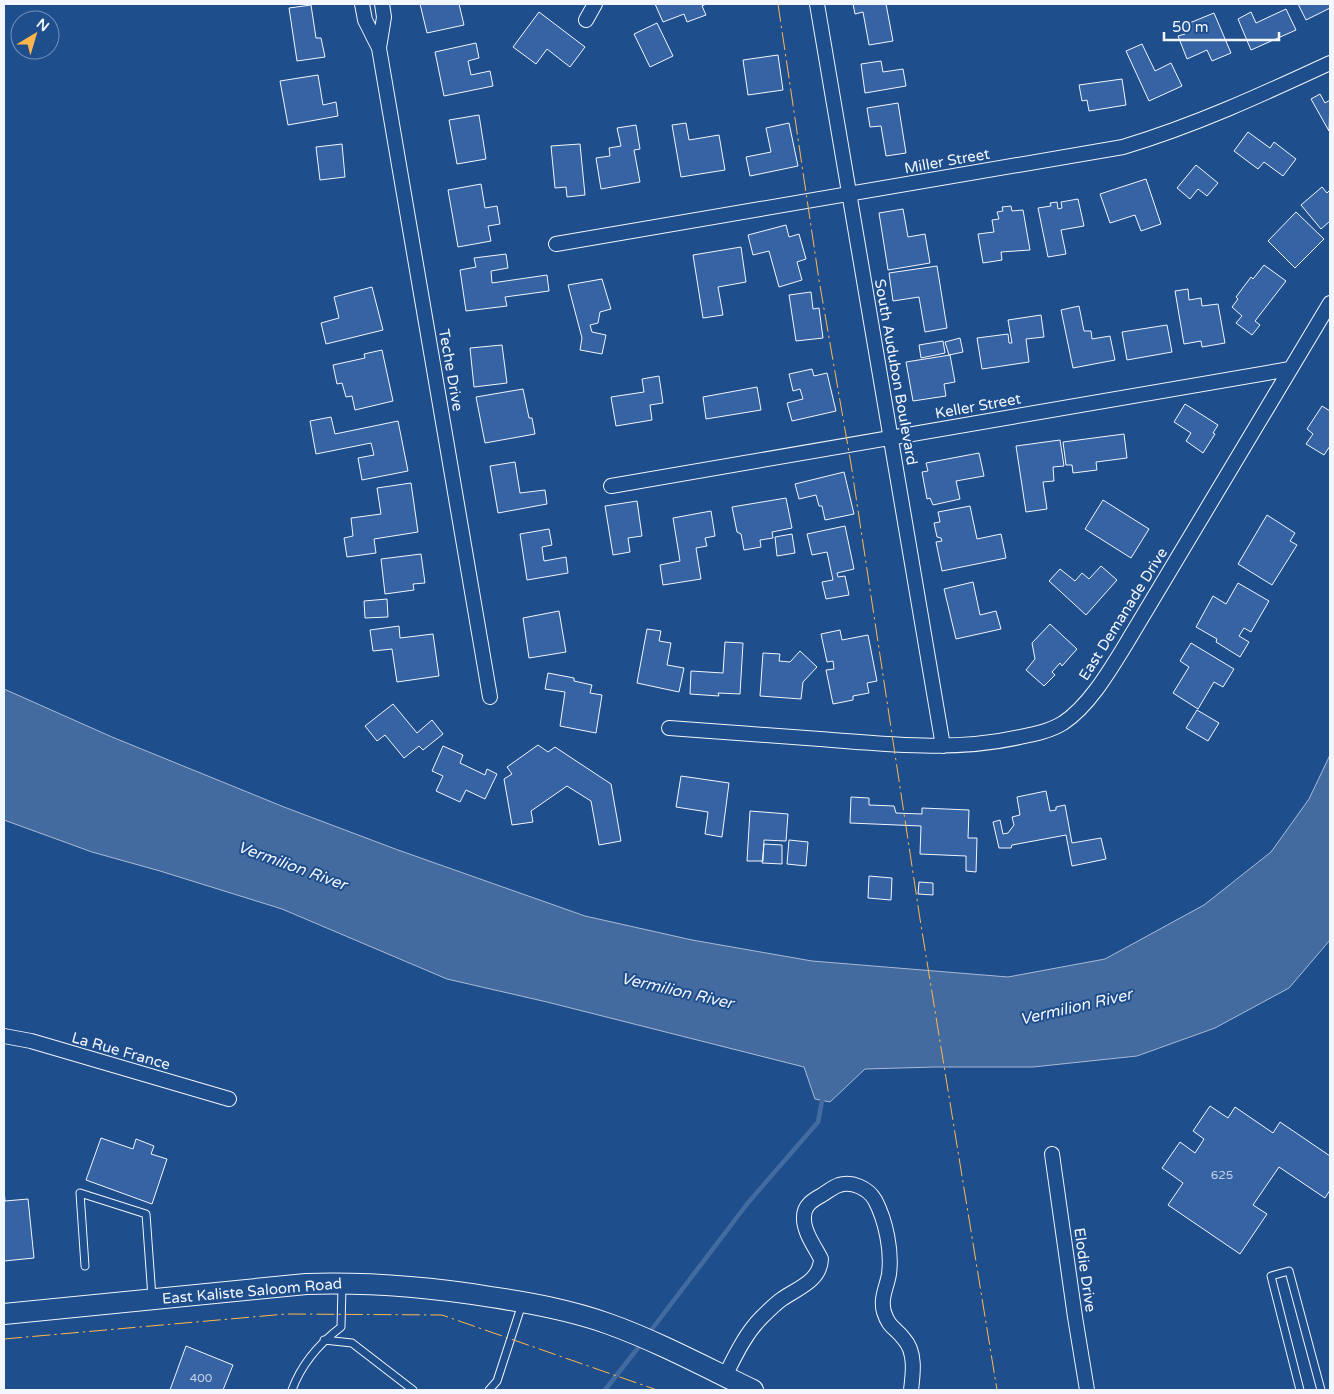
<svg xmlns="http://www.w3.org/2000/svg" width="1334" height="1394" font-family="'Varela Round',sans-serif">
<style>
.water{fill:#446ba0;stroke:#a8bbd7}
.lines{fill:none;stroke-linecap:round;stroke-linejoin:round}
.stream{stroke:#446ba0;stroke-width:4.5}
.building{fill:#3563a3;stroke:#f2f6ff}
.service-casing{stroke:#f2f6ff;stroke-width:9}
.minor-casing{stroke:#f2f6ff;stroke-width:16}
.secondary-casing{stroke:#f2f6ff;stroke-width:22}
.service{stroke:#1f4e8c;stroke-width:7}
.minor{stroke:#1f4e8c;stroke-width:14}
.secondary{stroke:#1f4e8c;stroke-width:20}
.power{stroke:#ffb74d;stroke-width:1;stroke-dasharray:18 4 2.5 4;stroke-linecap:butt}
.labels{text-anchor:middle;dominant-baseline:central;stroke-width:4;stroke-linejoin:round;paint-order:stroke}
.number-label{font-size:12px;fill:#c3d1e8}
.street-label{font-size:15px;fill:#f2f6ff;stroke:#1f4e8c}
.water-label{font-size:16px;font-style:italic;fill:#f2f6ff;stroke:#1f4e8c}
</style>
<rect width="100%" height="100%" fill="#1f4e8c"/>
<path class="water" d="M4,689L112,737L284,807L398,850L585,916L692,940L812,961L1008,977L1105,959L1204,905L1271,852L1309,799L1330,755V940L1289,988L1215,1028L1137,1056L1033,1067H935L865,1069L830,1102L815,1099L804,1067L547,1002L447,979L282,909L160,871L92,852L4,820Z"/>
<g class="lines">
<path class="stream" d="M649,1333L747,1204L818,1122L823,1096
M605,1390L641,1344"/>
</g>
<path class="building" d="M420,4H459L464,25L427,33Z
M655,4H706L702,6L706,15L687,22L684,14L663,22Z
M853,4H886L893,41L869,45L863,12L855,14Z
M1298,4H1330V8L1306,20Z
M311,5L316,38H321L325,57L297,61L289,8Z
M1286,9L1296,30L1251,50L1238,19L1251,12L1256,23Z
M539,12L585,47L570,67L547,49L536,64L513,47Z
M1214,13L1231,53L1212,61L1207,50L1187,59L1178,36L1185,34L1182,26Z
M657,23L673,56L650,67L634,34Z
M476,43L479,58L468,61L471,75L490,71L493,86L444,96L435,52Z
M1142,44L1155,71L1171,63L1182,86L1149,101L1126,51Z
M778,55L783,90L748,95L743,60Z
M881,61L883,72L903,69L906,86L865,93L861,64Z
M318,75L323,105L336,102L338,116L288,125L280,81Z
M1122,79L1126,105L1089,111L1087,100L1082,101L1079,85Z
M1320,94L1325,103L1330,100L1329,131L1311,99Z
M898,103L906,153L886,156L881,126L870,127L867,108Z
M479,115L486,159L457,164L449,120Z
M686,123L689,140L719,135L725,170L681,177L672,125Z
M789,123L798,166L750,176L746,157L771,152L766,128Z
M636,125L640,149L634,150L640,182L601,189L596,158L610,156L609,148L621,146L617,128Z
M1248,132L1270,148L1274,142L1296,159L1283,176L1264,162L1258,169L1234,151Z
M342,144L345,177L320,180L316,147Z
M580,144L585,195L567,197L566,187L555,188L551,146Z
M1196,165L1218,183L1207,196L1198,189L1190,199L1177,188Z
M1146,179L1161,224L1141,231L1135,215L1110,223L1100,194Z
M481,184L485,208L497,206L500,224L488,226L491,241L458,247L448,190Z
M1322,187L1327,193L1330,190V221L1321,229L1301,205Z
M1078,199L1084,226L1061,230L1066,254L1048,257L1038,208L1051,206L1050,203L1057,202L1058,209L1062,208L1061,202Z
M1011,206L1012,211L1023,210L1030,250L1001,252L1002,260L983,263L978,234L994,232L992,220L999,219L997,212L1003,211L1002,207Z
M903,209L908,237L925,234L930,263L888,270L879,213Z
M1296,212L1324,239L1295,268L1268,241Z
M786,225L789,237L799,234L806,259L797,262L802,280L779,287L769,251L753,255L748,235Z
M741,247L746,282L718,287L723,315L703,318L693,255Z
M506,254L508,268L491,271L492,283L547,275L549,291L505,297L507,306L466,311L460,270L476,267L474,258Z
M1264,265L1286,281L1255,321L1260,325L1252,335L1236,323L1242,316L1232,307L1238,299L1236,297L1251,277L1253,279Z
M937,266L947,328L925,332L919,297L893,301L889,273Z
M602,279L611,309L600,312L598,323L590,325L592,332L606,335L602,354L580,350L582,338L568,285Z
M372,287L383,330L326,344L321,323L339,318L334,297Z
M1188,289L1189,300L1201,298L1202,306L1218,304L1225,343L1202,347L1201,341L1184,344L1175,291Z
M811,292L813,309L819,308L823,338L796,341L789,295Z
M1079,306L1084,331H1091L1092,339L1110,336L1115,360L1073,368L1061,310Z
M1041,315L1044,337L1026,339L1029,362L982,369L977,338L1008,334L1009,343H1012L1008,320Z
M1167,325L1172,352L1127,360L1122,332Z
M960,338L963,352L949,355L945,342Z
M943,341L945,353L921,358L919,345Z
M502,345L507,383L474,387L470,348Z
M382,350L393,401L355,410L352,396L346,397L342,383L337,384L333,365L365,358L364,354Z
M950,355L955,382L944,384L946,396L913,401L906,362Z
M812,369L814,376L827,373L836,411L792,421L787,403L803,399L800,389L793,391L789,374Z
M659,376L663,403L650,405L652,420L616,426L611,397L644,392L642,379Z
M757,387L761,410L706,419L703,397Z
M523,389L529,418H532L535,434L485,443L476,397Z
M1185,404L1218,425L1213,433L1215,434L1203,453L1186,441L1191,433L1174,422Z
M1322,406L1330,411V446L1324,455L1306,444L1313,434L1307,429Z
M331,417L335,434L398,421L408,471L362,480L358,458L374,455L371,443L316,454L310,421Z
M1124,434L1127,458L1096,462L1097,470L1073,473L1072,465H1066L1063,442Z
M1060,440L1064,466L1053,467L1054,481L1043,482L1047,509L1026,512L1016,446Z
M979,453L984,476L956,481L960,499L933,505L930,498L927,499L922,472L928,471L926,463Z
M515,462L520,493L545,490L547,504L498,513L490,466Z
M844,472L854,514L825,520L822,506H819L816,495L799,499L795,484Z
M411,483L418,532L374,539L376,553L347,557L344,538L353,536L351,518L381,514L377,488Z
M786,498L792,528L772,532L773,538L760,540L761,547L744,550L741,534L737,532L732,507Z
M1103,500L1149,529L1131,558L1085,529Z
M637,501L642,536L628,538L630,552L613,555L605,506Z
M970,506L977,539L1001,534L1006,558L942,571L936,542L942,541L941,538L937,537L934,523L940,522L938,512Z
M711,511L715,536L705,538L707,546L696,548L701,579L663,585L660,565L680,561L673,518Z
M1267,515L1295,533L1290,541L1297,545L1272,585L1238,564Z
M845,526L854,569L837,573L838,577L845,576L849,595L826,599L822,582L833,580L827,552L812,555L807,534Z
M549,529L552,545L542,547L544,561L566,557L568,573L527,580L520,534Z
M792,534L795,553L777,556L775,537Z
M421,554L425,583L413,584L414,590L385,594L381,559Z
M1101,566L1117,580L1086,615L1049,581L1060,569L1075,581L1082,573L1089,579Z
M973,582L980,615L996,611L1001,629L956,639L944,589Z
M1238,583L1269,601L1251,632L1244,628L1239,636L1249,642L1240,657L1216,642L1217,639L1196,627L1213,596L1226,604Z
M387,599L388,617L365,618L364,601Z
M559,611L566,652L529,658L523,618Z
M1050,624L1077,649L1062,666L1060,663L1052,672L1055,675L1044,686L1026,670L1035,659L1032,643Z
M399,626L400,638L433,634L439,676L397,682L392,649L373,651L370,630Z
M647,629L661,631L659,641L671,643L667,665L684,668L679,692L637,683Z
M840,630L842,640L868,635L877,681L867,683L869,693L853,696V700L833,704L826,670L834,669L833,661L827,662L821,634Z
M725,642L743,643L740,694L718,693L719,696L690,694L691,671L723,673Z
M1191,643L1234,669L1223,687L1214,682L1198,709L1173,693L1189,667L1180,661Z
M800,651L817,667L803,682L801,699L760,696L763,653L780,654L779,661L790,662Z
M548,673L574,678V681L592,685L590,693L602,695L596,733L560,726L565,692L545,689Z
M393,704L417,733L432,720L443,734L423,750L419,746L404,758L385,735L377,741L365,726Z
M1197,710L1219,723L1208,741L1186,728Z
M538,745L548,752L555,747L611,784L621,841L599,845L591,801L567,786L531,811L533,822L512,825L504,779L512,774L507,767Z
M443,746L463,755L460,763L485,775L487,769L497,774L485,799L466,790L460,802L436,791L443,776L432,771Z
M681,776L729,783L722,837L705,834L708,812L676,807Z
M1046,791L1050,811L1056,810V807L1065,805L1072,843L1101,838L1106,859L1072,866L1066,835L1012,845L1011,848H999L993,822L1000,820L1003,834L1008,833L1014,825L1012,817L1020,815L1017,797Z
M851,797L869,798V805L894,806L896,813L922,814V808L969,810L968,838H977L976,872L966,871V856L920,854L921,826L850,823Z
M750,811L788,814L786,841L764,840L763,861H747Z
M789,840L808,842L806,866L787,864Z
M764,844L782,845V864L762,863Z
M869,876L892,878L891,900L868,898Z
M919,882L933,883V895L918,894Z
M1210,1106L1228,1118L1235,1107L1273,1133L1280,1122L1330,1156V1190L1325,1198L1279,1167L1253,1205L1267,1214L1240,1254L1168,1205L1183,1183L1162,1168L1180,1142L1195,1153L1204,1139L1193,1131Z
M101,1138L133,1149L136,1139L154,1146L151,1154L167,1159L152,1204L86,1180Z
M4,1189L5,1201L28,1199L34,1258L4,1261Z
M186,1346L233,1365L223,1390H170Z"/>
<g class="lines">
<g class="service-casing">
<path id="service" d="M85,1266L80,1193L146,1214L152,1297
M324,1340L352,1343L413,1390
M292,1390C301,1365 320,1343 341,1327L342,1286
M489,1390L497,1381L522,1304
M1300,1390L1271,1276L1289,1271L1321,1390"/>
</g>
<g class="minor-casing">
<path id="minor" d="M362,4L365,20L379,48
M382,4L384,17L379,48L490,697
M817,4L943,746
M586,20L595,4
M556,244L1123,147C1196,125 1261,95 1330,63
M611,486L1290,369
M669,728C719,732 770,735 820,739C886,744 954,752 1020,737C1035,734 1050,731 1063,723C1089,706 1110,670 1126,644L1330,303
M4,1036L31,1041L229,1099
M1052,1154L1075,1317L1087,1390
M725,1376C735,1356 745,1334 762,1317C768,1311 775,1304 782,1299C798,1288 820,1281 821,1259C815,1247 803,1231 804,1217C804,1205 813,1200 822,1195C827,1192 833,1187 839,1185C852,1181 868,1188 875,1200C886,1221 892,1251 889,1274C887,1287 880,1298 884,1312C889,1328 895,1327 904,1339C916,1352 913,1374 911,1390"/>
</g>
<g class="secondary-casing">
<path id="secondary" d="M4,1314L306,1284C369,1282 429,1287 491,1297C531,1303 570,1310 609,1324C659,1342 705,1367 753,1390"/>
</g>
<use href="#service" class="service"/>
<use href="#minor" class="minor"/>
<use href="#secondary" class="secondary"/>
<path class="power" d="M778,4L819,280L851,464L920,919L997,1390
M4,1339L286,1314L442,1315L657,1390"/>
</g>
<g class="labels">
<g class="number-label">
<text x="1222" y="1175">625</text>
<text x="201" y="1378">400</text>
</g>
<g class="street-label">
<text transform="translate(947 161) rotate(-10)">Miller Street</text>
<text transform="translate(451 370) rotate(80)">Teche Drive</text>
<text transform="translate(896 372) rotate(80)">South Audubon Boulevard</text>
<text transform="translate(978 406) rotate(-10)">Keller Street</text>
<text transform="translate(1123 614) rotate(-58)">East Demanade Drive</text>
<text transform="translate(121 1051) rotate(16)">La Rue France</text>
<text transform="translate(1085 1270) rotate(82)">Elodie Drive</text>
<text transform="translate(252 1291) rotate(-5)">East Kaliste Saloom Road</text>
</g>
<g class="water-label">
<text transform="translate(292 866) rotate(20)">Vermilion River</text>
<text transform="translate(677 991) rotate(13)">Vermilion River</text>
<text transform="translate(1076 1007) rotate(-13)">Vermilion River</text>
</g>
</g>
<rect width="1334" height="1394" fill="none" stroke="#f2f6ff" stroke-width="10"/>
<g transform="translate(35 35) rotate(38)"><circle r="24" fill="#1f4e8c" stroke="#7391ba"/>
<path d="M0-4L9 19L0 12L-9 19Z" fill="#ffb74d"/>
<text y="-8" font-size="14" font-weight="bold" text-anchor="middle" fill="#f2f6ff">N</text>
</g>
<path d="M1164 32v8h115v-8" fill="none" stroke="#f2f6ff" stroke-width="2.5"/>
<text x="1172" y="32" font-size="15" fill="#f2f6ff" stroke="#1f4e8c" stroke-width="4" paint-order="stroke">50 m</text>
</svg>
